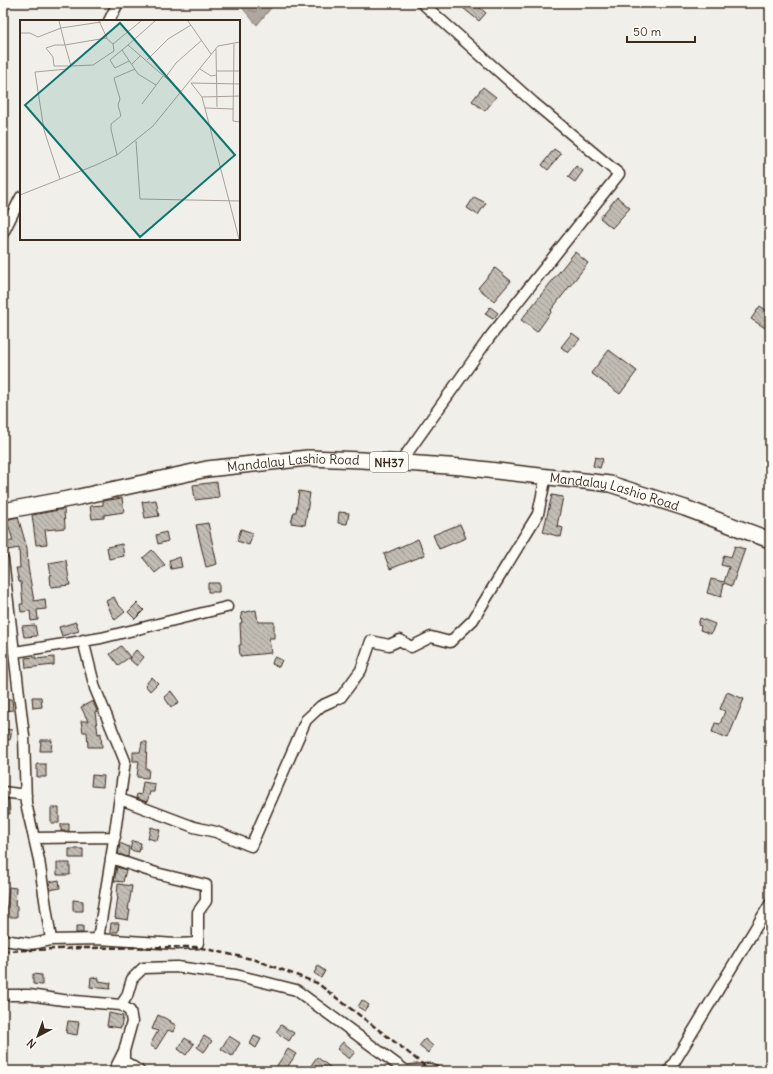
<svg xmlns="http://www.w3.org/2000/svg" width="773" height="1074" font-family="Delius,sans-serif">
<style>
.water{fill:url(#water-ripples);stroke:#80746b}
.building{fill:url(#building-back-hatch);stroke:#3b2a1e}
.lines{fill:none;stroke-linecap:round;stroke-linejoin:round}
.minor-casing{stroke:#3b2a1e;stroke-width:13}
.highway-casing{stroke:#3b2a1e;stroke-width:18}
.minor{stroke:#fdfcf7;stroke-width:10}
.highway{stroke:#fdfcf7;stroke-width:15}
.rail{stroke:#3b2a1e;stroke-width:2.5;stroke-dasharray:6 3;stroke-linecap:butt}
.labels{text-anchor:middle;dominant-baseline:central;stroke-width:3;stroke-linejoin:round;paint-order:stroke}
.shield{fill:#fdfcf7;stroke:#75695f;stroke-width:1}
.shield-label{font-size:12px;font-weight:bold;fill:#3b2a1e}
.street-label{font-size:13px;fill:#3b2a1e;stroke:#fdfcf7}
.inset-road{fill:none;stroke:#a8a098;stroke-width:1}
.view{fill:#0f766e;fill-opacity:0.15;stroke:#0f766e;stroke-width:2}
.inset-edge{fill:none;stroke:#3b2a1e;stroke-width:2}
</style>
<defs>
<pattern id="water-ripples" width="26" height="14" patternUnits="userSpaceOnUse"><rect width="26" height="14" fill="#aea69f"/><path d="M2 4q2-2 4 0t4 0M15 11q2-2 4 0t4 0" fill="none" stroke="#8f8781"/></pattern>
<pattern id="building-back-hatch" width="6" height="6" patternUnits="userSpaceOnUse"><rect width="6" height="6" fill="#c1bcb4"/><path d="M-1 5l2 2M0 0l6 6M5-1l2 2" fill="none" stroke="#9e9992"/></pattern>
</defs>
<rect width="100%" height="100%" fill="#f1efea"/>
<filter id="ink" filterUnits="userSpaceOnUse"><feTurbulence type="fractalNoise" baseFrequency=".025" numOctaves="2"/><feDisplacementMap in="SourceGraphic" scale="8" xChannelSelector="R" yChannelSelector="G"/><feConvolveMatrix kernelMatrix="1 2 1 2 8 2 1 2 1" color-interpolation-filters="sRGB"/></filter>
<g filter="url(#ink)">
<path class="water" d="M238,3H275L257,25Z"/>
<path class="building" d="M457,3H474L486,13L479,21Z
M483,87L496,97L485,111L472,101Z
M554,149L561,154L548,170L542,165Z
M576,166L583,171L575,182L568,177Z
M474,197L486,203L478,215L467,208Z
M617,197L630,208L612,228L600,218Z
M575,252L588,263L551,310L552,311L537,332L521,320Z
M495,268L511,281L494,301L478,288Z
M760,306L770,313V331L751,319Z
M490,307L498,313L493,319L485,314Z
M572,333L580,339L568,353L561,347Z
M609,350L637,371L620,394L591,373Z
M595,457L603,459L600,468L593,466Z
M217,482L219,497L195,500L193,485Z
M299,491L310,493L305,525L291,523L294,512H296Z
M552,495L563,497L557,526L563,528L561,537L543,532Z
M122,498L124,512L104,515V518L92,519L90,506L103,505V501Z
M156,500L159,516L145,518L142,502Z
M64,509L65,528L45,530L47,544L36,545L32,515Z
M339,512L349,513L347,524L338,523Z
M18,517L27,548L28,567L34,601L45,599L46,609L37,610L38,620L31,621L30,611L21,612L20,604H23L21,582H19L16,568H20L19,548L8,550L7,541H13L9,527H6L5,520Z
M208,523L217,564L206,567L196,525Z
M460,524L466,538L439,549L433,535Z
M241,529L253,533L249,545L237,541Z
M166,532L168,541L158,544L156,535Z
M418,539L425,555L390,569L384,554Z
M122,544L124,556L109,559L107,547Z
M735,546L745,549L732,586L724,583L721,597L707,593L711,579L724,582L729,567L721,565L724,555L731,557Z
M152,550L165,565L155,573L143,558Z
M180,557L182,567L171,569L169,560Z
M66,560L70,585L51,587L50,576H51L49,563Z
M208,583H219V592H208Z
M114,597L117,603L125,612L115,620L112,615L106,601Z
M137,603L144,610L135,619L128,612Z
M256,610L258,622H274V638H269L271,653L240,656L239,645H241L240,623H242L241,613Z
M700,618L715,624L711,634L700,630L701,626L698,625Z
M76,622L79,631L62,636L59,627Z
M35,625L37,636L24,637L22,626Z
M121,646L130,657L118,665L110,654Z
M136,650L144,657L137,666L129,659Z
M36,657V659L54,657V665L26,668L25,658Z
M274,657L282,660L279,667L272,664Z
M152,677L158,683L150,691L145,685Z
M171,691L179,702L171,707L164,697Z
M727,692L744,699L728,738L712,732L715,723L720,724L725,711L720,709Z
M32,697H41L42,707L33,708Z
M3,699H12L13,710L3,711Z
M93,701L97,711L95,712L98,734L101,733L102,747H88L87,732H83L81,721H88L81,707Z
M3,729L12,730L10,740L3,738Z
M41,740H52L51,751H40Z
M142,742H147L146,769H149L148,778L137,777L139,761H133V752H140Z
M37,764H46V777H37Z
M92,775L104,776L103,787L91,786Z
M143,782L155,784L154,792H150L147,802L136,798L137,794L141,795Z
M3,799H9L10,814H3Z
M51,808H59V823H51Z
M61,824H69V831H61Z
M151,827L160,830L157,841L148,838Z
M132,841L141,843L139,852L130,850Z
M120,843L129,847L128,857L118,854Z
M69,849H83V858H69Z
M57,863H70V875H57Z
M117,867L126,870L123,882L114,881Z
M59,880L60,888L50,890L49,882Z
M118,884L132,886L128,910H130L128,920L115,918L118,896L117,895Z
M9,887L16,888L15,906H17V917H5V906H7Z
M73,900L83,901V911H73Z
M111,923H119L118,932H110Z
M76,926H83V933H76Z
M318,966L325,971L321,978L314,973Z
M33,974L42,975V985L33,984Z
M91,977L99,978V981L111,983L110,989L90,987Z
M362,1000L369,1005L365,1011L358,1007Z
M109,1013L123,1016L121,1028L107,1026Z
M158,1015L171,1021L170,1022L176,1025L173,1032L168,1030L156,1049L150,1045L158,1031L152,1029Z
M68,1021L79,1022L77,1035L66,1033Z
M281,1025L294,1033L289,1041L276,1032Z
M204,1036L212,1041L204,1052L197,1047Z
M229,1036L240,1043L232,1056L221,1049Z
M254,1036L261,1039L256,1048L250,1044Z
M185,1038L194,1044L186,1055L178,1049Z
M425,1039L433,1046L428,1053L419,1046Z
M343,1042L355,1052L349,1059L337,1049Z
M288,1049L296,1054L285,1071H281L276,1067Z
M317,1057L335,1071H307Z"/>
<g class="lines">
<g class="minor-casing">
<path id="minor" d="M109,21L118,3
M3,233L21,197
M400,463L489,338L619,174L534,103L422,3
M3,560L24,736L26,803L39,860L51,940L98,939L176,944L198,943V912L206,901V885L156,873L111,858
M83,640L95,688L125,761L112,853L98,939
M15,652L101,638L227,607
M3,792L26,795
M120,799L194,827L216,832L251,846L306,720L321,706L341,697L361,670L371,641L389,645L400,640L411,647L431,637L450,642L473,620L538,514L546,476
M34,838L115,837
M3,940L32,944L51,940
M3,995H29L63,1000L121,1005L130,1011L132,1022L124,1051V1061L139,1071
M121,1005L127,996L132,979L143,968L177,967L236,975L296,990L406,1071
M114,1071L124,1051
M404,1071L429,1069L434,1071
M669,1071L770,904"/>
</g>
<g class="highway-casing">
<g id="highway">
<path id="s1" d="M3,511L79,497L207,469L308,458L362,460L462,467L610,484L685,508L770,540"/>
</g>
</g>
<use href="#minor" class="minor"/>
<use href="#highway" class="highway"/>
<path class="rail" d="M3,951L83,948L197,947L256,960L317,983L400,1046L431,1071"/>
</g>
</g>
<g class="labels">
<rect class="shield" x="370" y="452" width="38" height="20" rx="3"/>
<g class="shield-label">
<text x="389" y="462">NH37</text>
</g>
<g class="street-label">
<text stroke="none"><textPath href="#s1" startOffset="295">Mandalay Lashio Road</textPath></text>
<text stroke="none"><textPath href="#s1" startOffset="619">Mandalay Lashio Road</textPath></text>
</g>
</g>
<g transform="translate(20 20)">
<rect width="220" height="220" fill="#f1efea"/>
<path class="inset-road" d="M39,1L45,25L86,18L93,24L121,1M79,1L87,18M168,1L191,34M0,13H10L18,17L41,8L81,2M214,24L213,101L220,102M108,25L135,1M196,29L197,87M102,30L118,54L136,65M127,40L148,19L171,5M109,41L95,48L90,40L108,25L161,71M112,44L121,35M180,49L191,56L197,55M197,51H220M145,58L156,43L182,20M171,63L182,77L219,219M171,63L220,64M182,77L220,76M122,84L143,56M185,88L213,89M116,121L120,179L220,181M97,135L91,109V104L101,96L98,85L100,79L94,58L115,49M40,159L24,110L15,52L47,49L51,46L45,25H35L26,28L33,37L34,46H51L73,45L94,31L93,24M0,175L76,145L97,135L133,106L198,26L220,22"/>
<path class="view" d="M100,3L215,135L120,217L5,85Z"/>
<rect width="220" height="220" class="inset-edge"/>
</g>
<rect width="773" height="1074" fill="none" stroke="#fdfcf7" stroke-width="16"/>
<rect x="8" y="8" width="757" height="1058" fill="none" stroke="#3b2a1e" stroke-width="1.5" filter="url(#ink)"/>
<g transform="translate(38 1036) rotate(221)" stroke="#fdfcf7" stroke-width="3" paint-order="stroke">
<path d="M0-3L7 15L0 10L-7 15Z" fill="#3b2a1e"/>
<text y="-6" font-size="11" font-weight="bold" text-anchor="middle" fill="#3b2a1e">N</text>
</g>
<path d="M627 36v6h68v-6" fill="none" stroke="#3b2a1e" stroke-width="2"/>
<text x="633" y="36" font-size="12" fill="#3b2a1e" stroke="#fdfcf7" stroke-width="3" paint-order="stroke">50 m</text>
</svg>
